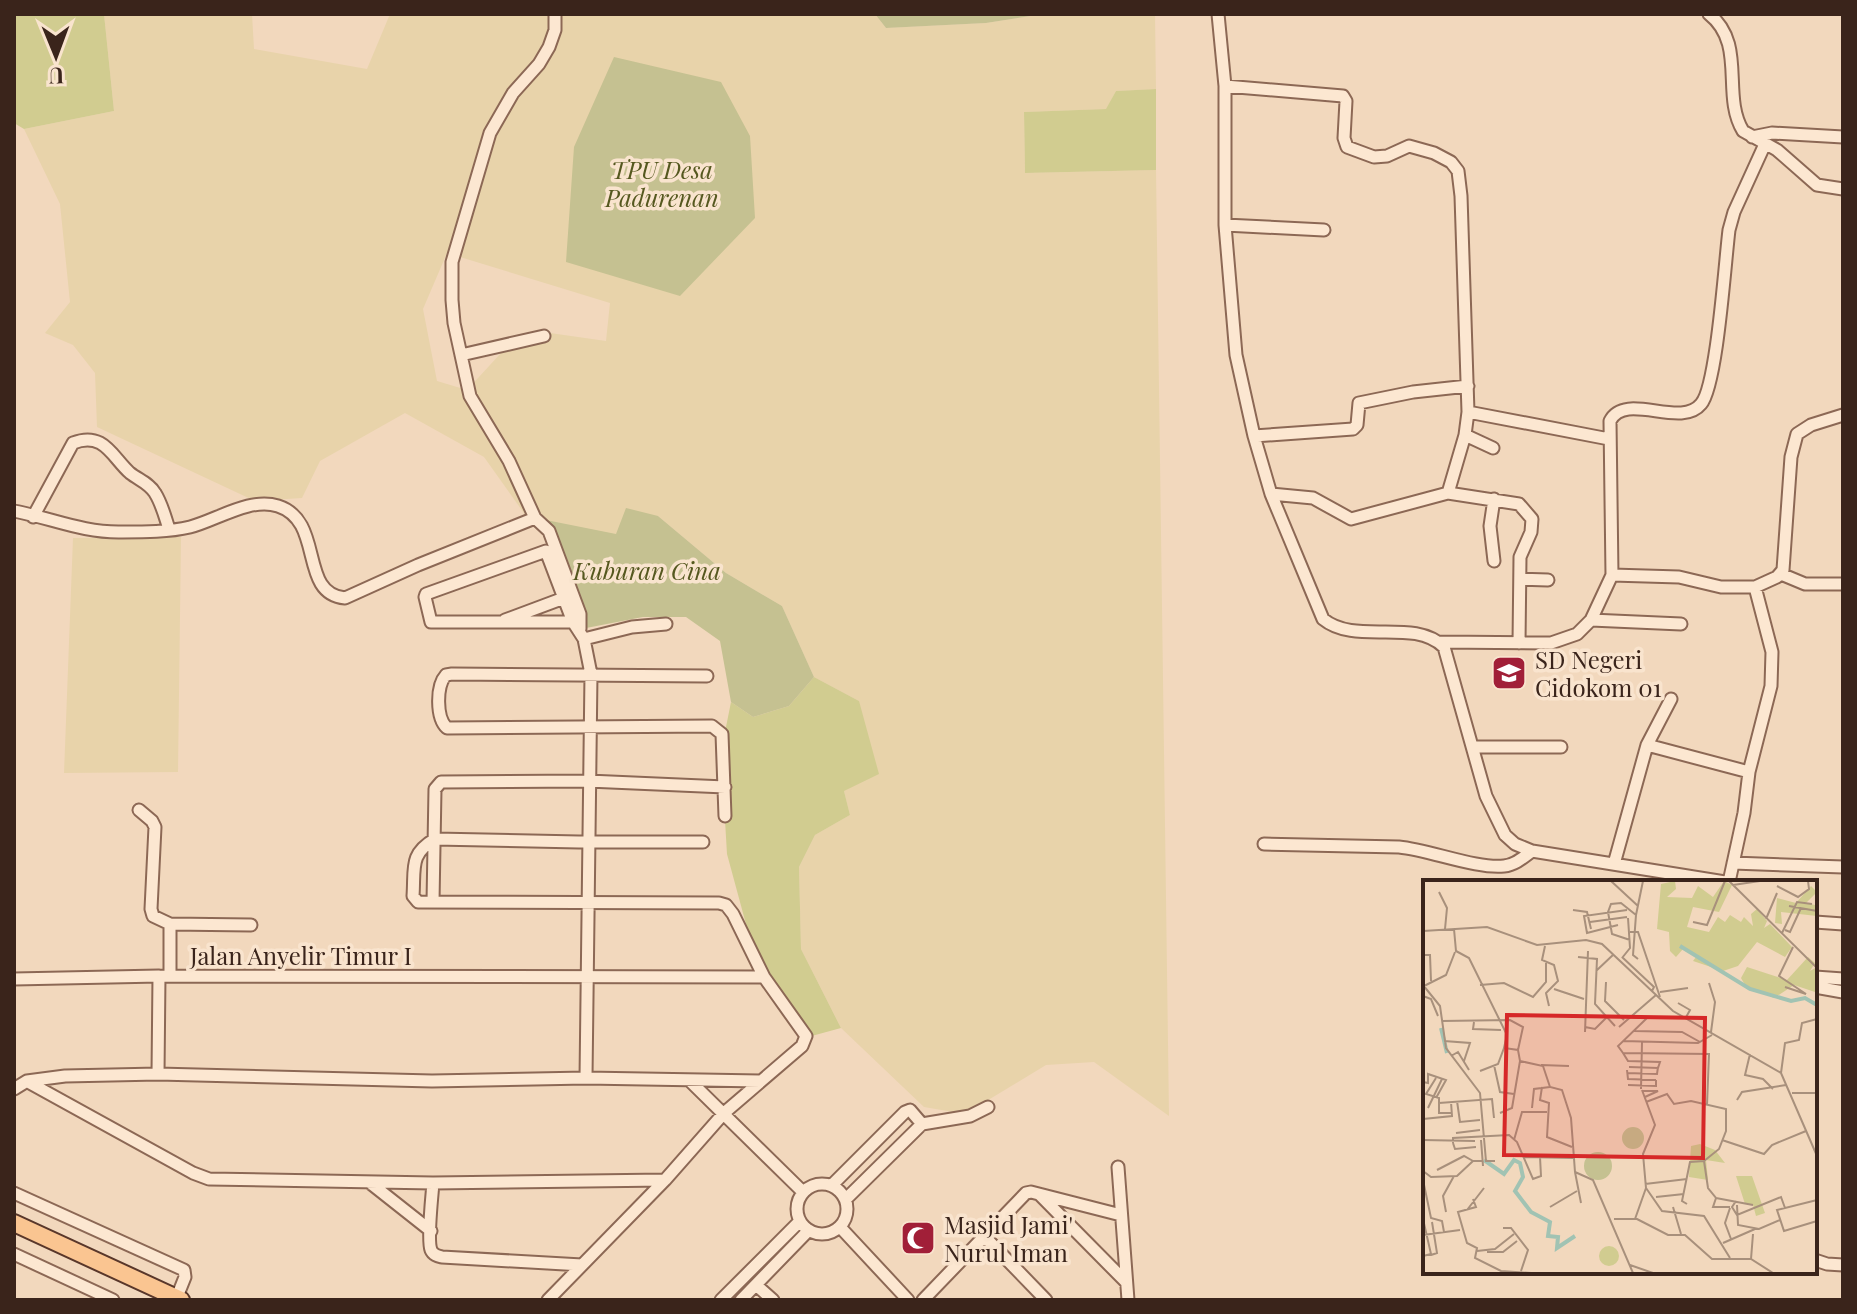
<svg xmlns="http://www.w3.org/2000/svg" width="1857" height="1314" font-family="'Playfair Display',serif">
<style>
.farmland{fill:#e8d3aa;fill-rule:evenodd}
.green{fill:#d1cc90}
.cemetery{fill:#c5c191}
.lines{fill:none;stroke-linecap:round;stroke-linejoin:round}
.minor-casing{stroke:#8c6855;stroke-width:15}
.primary-casing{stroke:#59372a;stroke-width:20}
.minor{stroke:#fce7d1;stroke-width:11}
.primary{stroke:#fac591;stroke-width:16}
.labels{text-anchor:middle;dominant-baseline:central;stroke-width:7;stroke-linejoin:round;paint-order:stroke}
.park-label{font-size:24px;font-style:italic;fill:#55581f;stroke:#f9e4ce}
.poi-label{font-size:24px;fill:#3a241b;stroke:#f9e4ce;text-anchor:start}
.street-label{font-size:24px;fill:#3a241b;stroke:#f9e4ce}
.inset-river{fill:none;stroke:#a1c3b3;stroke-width:4}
.inset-road{fill:none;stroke:#a8907c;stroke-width:2}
.view{fill:#d62828;fill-opacity:0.15;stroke:#d62828;stroke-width:4}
.inset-edge{fill:none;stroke:#3a241b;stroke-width:4}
</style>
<rect width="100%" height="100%" fill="#f2d8bd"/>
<path class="farmland" d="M104,14H252L254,49L367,69L390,14H875L886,28L986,23L1043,14H1155L1156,89L1116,91L1107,109L1024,112L1025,173L1156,170L1169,1116L1094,1062L1046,1065L965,1114L924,1107L841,1028L801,949L799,867L815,835L850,815L844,791L859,701L814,677L782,606L726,573L658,516L616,535L526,516L484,457L405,413L320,461L302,498L255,501L97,427L95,373L73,345L45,333L70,302L60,204L24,129L114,111ZM447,253L610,303L606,341L550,333L514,339L467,390L437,381L423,309Z
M181,537L178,772L64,773L73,538Z"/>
<path class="green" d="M14,14H104L114,111L24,129L14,123Z
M1156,89V170L1025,173L1024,112L1106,109L1116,91Z
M814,677L859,701L879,774L844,791L850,815L815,835L799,867L801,949L841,1028L808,1037L753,950L727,854L721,752L731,702L753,717L789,706Z"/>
<path class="cemetery" d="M875,14H1043L986,23L886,28Z
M614,57L721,82L750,136L755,218L680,296L566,262L574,147Z
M626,508L658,516L726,573L782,606L814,677L789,706L753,717L731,702L720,641L686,617H643L581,629L536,518L616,534Z"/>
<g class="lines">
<g class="minor-casing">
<path id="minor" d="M555,14V30L549,47L539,64L513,93L490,133L452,262V300L454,323L470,396L509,461L535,518L549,531L580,614V629
M1218,14L1225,86V225L1236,355L1254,436L1271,494L1323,619C1356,646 1413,617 1444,647L1486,796L1505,835L1515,844L1532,851L1725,882
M1709,14C1747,44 1721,95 1743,131L1777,150L1817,185L1843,189
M1225,86L1343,96L1346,101L1344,138L1347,147L1374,157L1387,156L1409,146L1434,153L1451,162L1458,171L1461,196L1468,412L1465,435L1448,493L1519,504L1532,519L1531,532L1520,557L1519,643
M1752,137L1772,133L1843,137
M1225,225L1324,230
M461,355L544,336
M1468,412L1609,439
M1465,435L1493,448
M1254,436L1353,429L1357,425L1359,403L1413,392L1468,386
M1271,494L1313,498L1351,519L1448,493
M1494,499L1490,526L1494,561
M14,511C51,518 83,533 122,532C144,532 169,532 190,527C217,520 250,497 278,506C325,521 298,594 345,598L418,565L535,518
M33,517L73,443C104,431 112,457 130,473C139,480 149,483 155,493C162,504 165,517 169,529
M1781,574L1805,584H1843
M1612,575L1679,577L1721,587H1755
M1520,579L1548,580
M505,620L564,598
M1591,620L1681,624
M573,622H431L425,597L426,594L546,551L573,622L584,639L591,674L586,1078
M584,639L632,627L666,624
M1439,642L1551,643L1577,634L1591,620L1612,575L1610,421C1625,391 1681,429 1701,404C1717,386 1725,261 1729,230L1734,212L1765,144
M707,676L452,674L446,675C436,686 436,718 447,728L712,726L722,734L725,816
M1647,745L1749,772
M1474,747H1561
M139,810L152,821L155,827L151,909L153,916L170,924V976
M1264,844L1399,847C1430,850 1476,869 1504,866C1515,865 1524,857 1532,851
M1733,863L1843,867
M1614,864L1647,745L1671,699
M1729,882L1744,813L1749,772L1771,686L1772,652L1755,587L1777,577L1783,570L1791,457L1797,434L1811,425L1843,415
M433,902L435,789L441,782L588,781L725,787
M1815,922L1843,924
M170,924L251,925
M1815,977L1843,979
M14,979L159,976L764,977
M1815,987L1843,992
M158,1074L159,976
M689,1080L803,1192
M28,1082L193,1173L209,1179L433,1183L665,1180
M14,1089L27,1081L65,1076L158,1074L432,1081L586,1078L760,1081
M922,1124L970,1116L988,1107
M1118,1167L1128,1300
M369,1182L431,1231
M433,1183C432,1196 427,1240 431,1250C433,1255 438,1256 442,1257L582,1265
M797 1209a25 25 0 1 1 50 0a25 25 0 1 1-50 0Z
M832,1185L905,1112L910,1110L922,1124L846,1199
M14,1193L184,1270L185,1277L177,1297
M1039,1194L1126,1282
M840,1227L908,1300
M986,1238L1046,1300
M14,1254L113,1300
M1815,1260L1827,1264L1843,1265
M756,1285L773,1300
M548,1300L665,1180L724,1113L802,1046L806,1036L764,977L733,914L726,905L719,903L418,902L413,896C415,868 409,854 435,839L579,842H703
M721,1300L800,1221
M741,1300L809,1230
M923,1300L1026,1193L1031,1192L1121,1215"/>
</g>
<g class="primary-casing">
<path id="primary" d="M14,1223L181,1300"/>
</g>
<use href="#minor" class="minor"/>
<use href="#primary" class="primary"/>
</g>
<defs>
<g id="school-square" transform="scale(1.8)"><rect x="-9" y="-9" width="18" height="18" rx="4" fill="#a11f38" stroke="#f9e4ce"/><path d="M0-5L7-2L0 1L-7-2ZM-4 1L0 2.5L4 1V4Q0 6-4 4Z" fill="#fff"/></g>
<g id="mosque-square" transform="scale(1.8)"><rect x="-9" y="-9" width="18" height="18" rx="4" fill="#a11f38" stroke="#f9e4ce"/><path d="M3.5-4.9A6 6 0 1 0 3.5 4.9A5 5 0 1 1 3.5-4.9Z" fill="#fff"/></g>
</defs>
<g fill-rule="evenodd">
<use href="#school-square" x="1509" y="673"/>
<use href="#mosque-square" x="918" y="1238"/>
</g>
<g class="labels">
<g class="park-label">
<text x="662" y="169">TPU Desa<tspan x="662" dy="28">Padurenan</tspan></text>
<text x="647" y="570">Kuburan Cina</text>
</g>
<g class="poi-label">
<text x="1535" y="659">SD Negeri<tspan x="1535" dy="28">Cidokom 01</tspan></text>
<text x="944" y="1224">Masjid Jami'<tspan x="944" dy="28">Nurul Iman</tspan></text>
</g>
<g class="street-label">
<text x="301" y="955">Jalan Anyelir Timur I</text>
</g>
</g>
<g transform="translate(1423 880)">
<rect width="394" height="394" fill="#f2d8bd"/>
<path d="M252,1L253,9L244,17L269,18L275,6L290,17L301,1L309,5L296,32L270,27L264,47L286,52L295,37L302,42L307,35L318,42L321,37L330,46L328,34L334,29L344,41L341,48L347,44L369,67L362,77L334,62L315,86L300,91L270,81L273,77L260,69L253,77L247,71L246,52L234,49L238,4ZM388,6L394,12L383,23L392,25L394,36L358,32L359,44L352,43L354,18L373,23ZM385,77L392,83L387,91L394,87L392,112L371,105L351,118L322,105L318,98L324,87L364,100ZM277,264L292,270L302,283L283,280L285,300L266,297L268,266ZM313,296H329L342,333L333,336L330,325L322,324ZM176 376a10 10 0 1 1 20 0a10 10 0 1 1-20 0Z" fill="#d1cc90"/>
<path d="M199 258a11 11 0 1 1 22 0a11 11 0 1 1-22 0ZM161 286a14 14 0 1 1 28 0a14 14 0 1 1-28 0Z" fill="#c5c191"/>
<path class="inset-river" d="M257,66L327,109L368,121L382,118L394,125M18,148L24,173M61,280L81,294L91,280L97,283L100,297L92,311L108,332L127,342L125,356L135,357L134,368L152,356"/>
<path class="inset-road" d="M188,1L215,26M306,1L394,88M310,5L337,1M354,6L375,17L386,9L385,1M16,12L24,28L22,49M366,26L394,31M150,30L164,32L168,49M343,39L354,13M167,42L204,37M270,42L284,45L302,1M195,45L164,53L161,36L204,30M31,49L33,71L46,78L84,155L81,168L95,170L97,181L120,186L127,207L139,210L148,238L152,292L170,300L210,393M362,50L367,52L378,28M0,51L64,47L114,65L163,60L179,64L250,131L358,193L394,276M207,52H215L237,117M359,53L374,22L389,24M207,60L189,54L185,32L188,24L198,23L213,35M122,66L119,80L131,85L135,101L123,113L126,126M0,75H7L8,101M155,77L174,79L172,124L192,146M199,77L231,107L229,111M199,78L207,68L205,38M215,79L210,75L213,35L220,1M173,91L191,74M183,102L182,121L201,140M286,103L292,122L288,152M0,105L17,126L23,168L57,213L63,281H72M57,105L81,103L110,117L123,102V83M1,106L23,95L32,72M362,107L383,114L356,96L370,67M131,109L161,119M237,112L265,108M0,116L8,119L15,136M255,123L267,130L262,139M19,141L87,140L100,147L95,170M51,142L50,149L78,150M162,147L172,149L184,137M196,147L233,115M211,151L259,152L277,162M162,152L165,71M21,161L47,163L41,181M200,161L275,163L289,155M200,173L286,174L284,225M200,173L205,181L237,182L235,188L206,187M200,173L195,166L224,138M327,174L322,195L340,199L350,209M28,176L35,172L46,190M71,185L77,212L91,214M118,185L146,186M204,190L205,199L233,200M57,191L75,184L81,168M204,193L234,194L235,187M358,193L362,163L376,160L379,143L394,139M13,198L3,214L16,218V233H29M0,202L5,203V194L23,200L13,218M205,205L233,206V200M119,207L117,220L126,223L124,257L149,267M218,209L219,162M219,210L232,245L220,274L223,308L239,331L281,336L307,378M219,211H235L222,217M369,213H394M314,220L319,212L363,205M34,221L37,242L57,240M223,222L244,214L251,224L268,221L303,229V251L296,269L281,281L267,282L259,321L264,324M16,223L69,219L71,238M5,228L19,199M109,228L111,209L127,207M77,233L89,228L97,181M0,239L29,236L28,222M33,253L57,250M0,260L52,261M58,260L60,286M91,260L99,232H124M299,260L341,274L349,265L383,251M30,263V258L86,255L94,262L110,299L118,296L117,277M30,263L32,269L53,267M101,277L150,278M281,281L285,308L293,318L290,327H307M14,290L41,276L50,281M0,291L8,297L34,296L50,281H60M152,292L158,323M0,300L8,338L19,341L21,352M222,304L264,299M233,317L261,314M293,318L330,325M50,319L53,327L35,332L44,363L54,368L52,378L78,391L108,393M394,320L354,330L361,351L394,341M313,321L309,327L314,335L358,317L362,328M314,325L315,345L336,349L357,340M127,327L154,311M250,327L258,354M307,328L302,343L308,359M44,330L61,308M23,332L20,316L31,296M212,338L245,355H262L289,379H328L350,393M0,339L8,374L0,376M191,339H212L223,308M80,348H88L105,370L98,391M0,355L37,350M300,363L332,349M54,371L72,369L91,354M64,372H80L94,361M8,375L14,373L9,342M328,379L330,354M207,385L230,393"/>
<path class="view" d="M84,135L282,138L280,278L81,275Z"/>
<rect width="394" height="394" class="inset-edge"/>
</g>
<rect width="1857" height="1314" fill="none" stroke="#3a241b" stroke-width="32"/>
<g transform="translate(56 56) rotate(179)" stroke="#f9e4ce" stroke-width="6" paint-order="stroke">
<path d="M0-6L14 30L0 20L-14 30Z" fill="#3a241b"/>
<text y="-12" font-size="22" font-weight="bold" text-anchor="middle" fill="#3a241b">U</text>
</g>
</svg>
